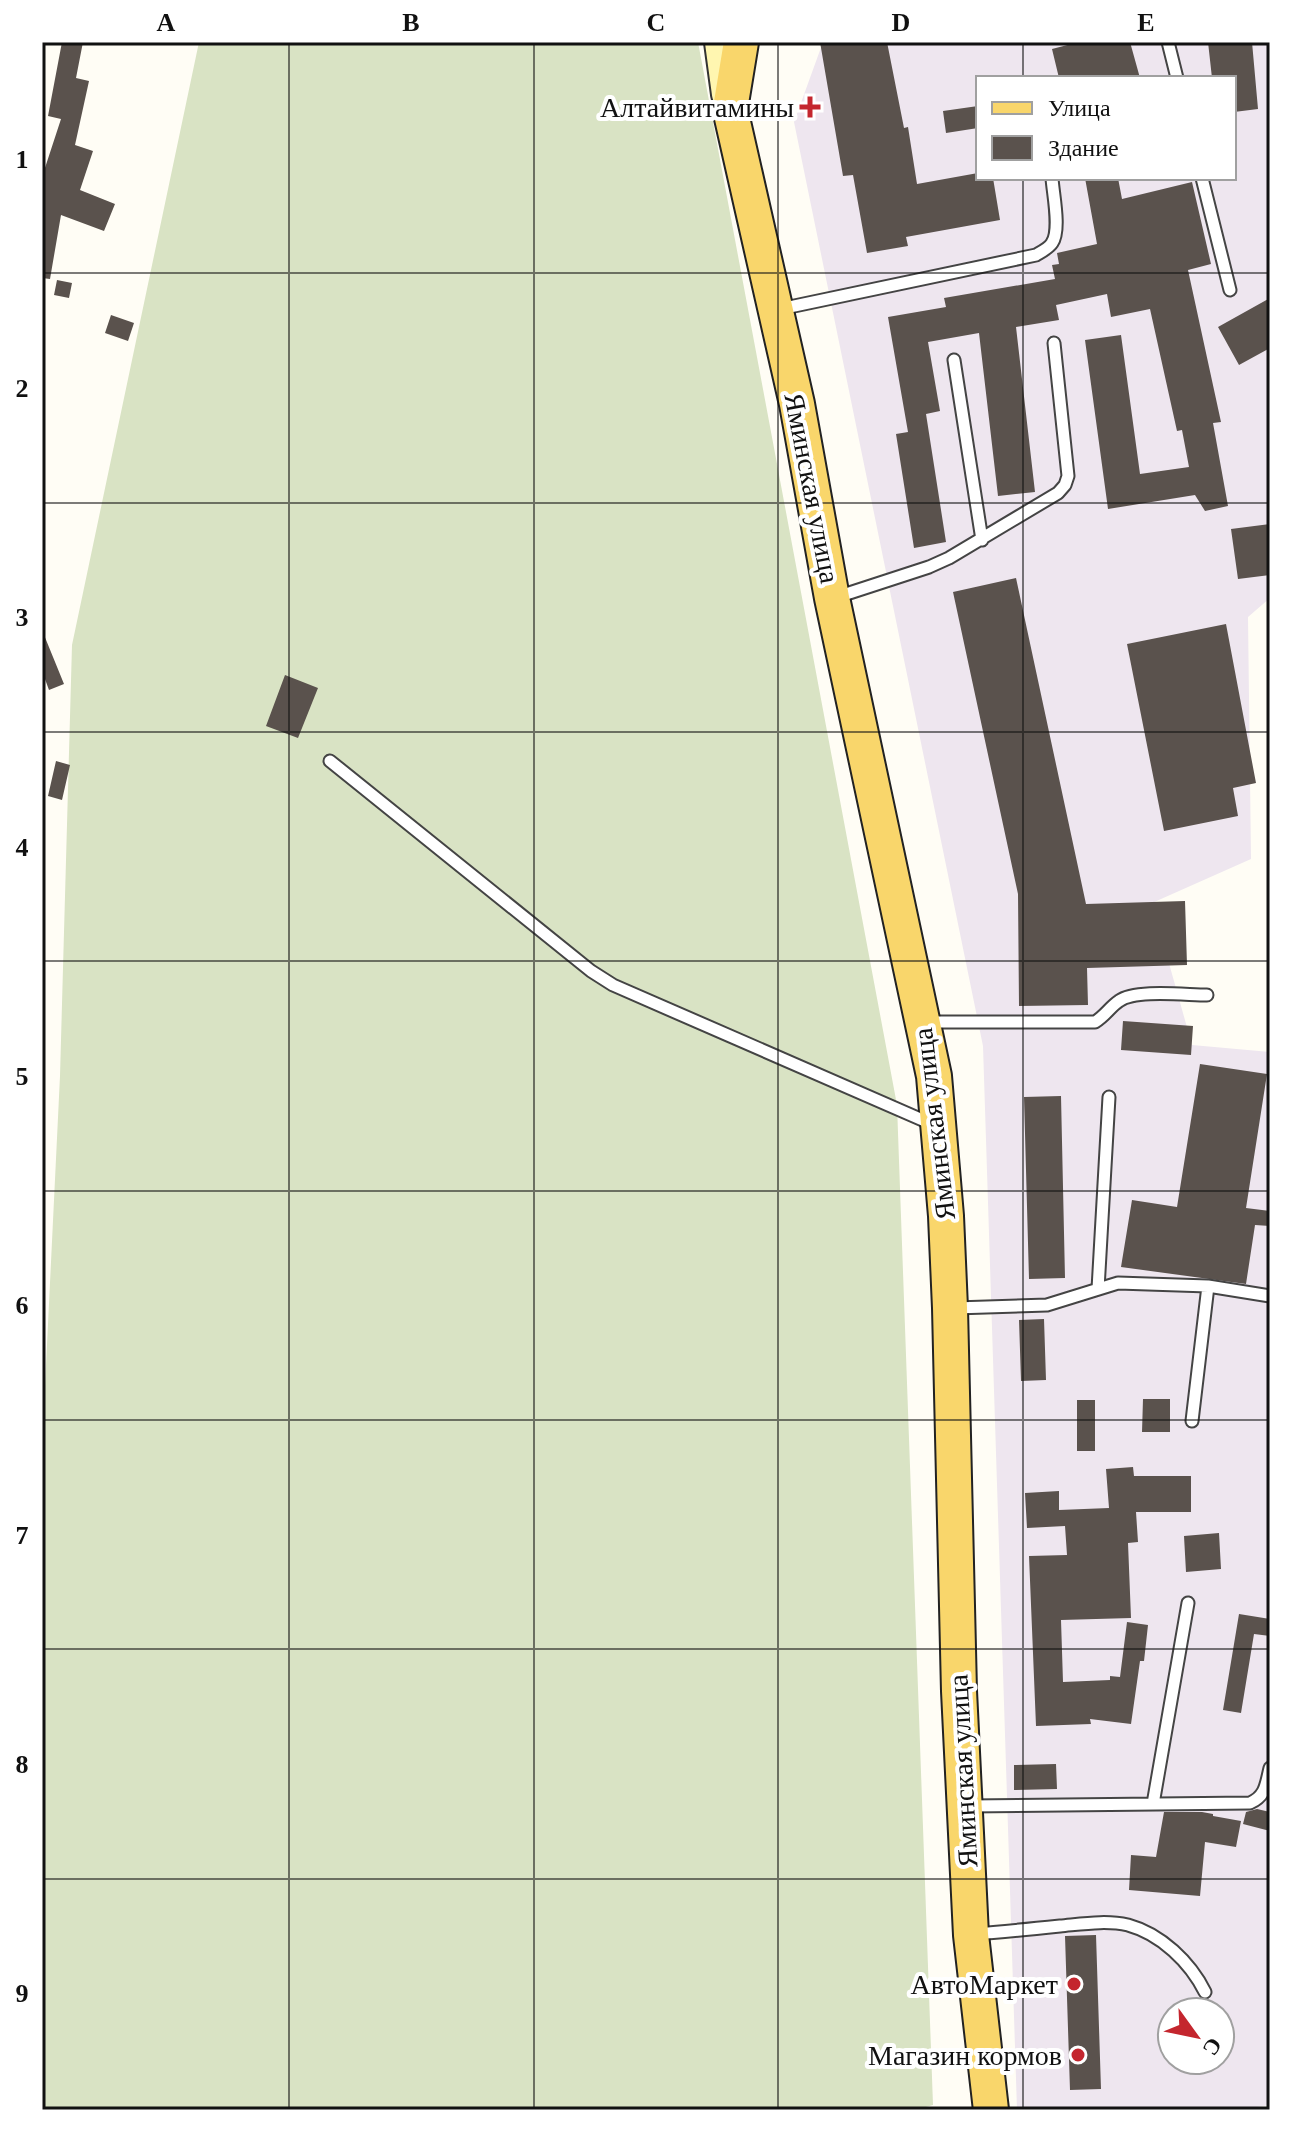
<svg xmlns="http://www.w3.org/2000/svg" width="1312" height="2152" font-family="Georgia,serif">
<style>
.industrial{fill:#eee6ef;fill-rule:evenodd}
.cemetery{fill:#d9e3c4}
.building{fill:#5a524d}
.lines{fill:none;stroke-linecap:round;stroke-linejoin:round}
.service-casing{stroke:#444;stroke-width:15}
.secondary-casing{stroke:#333;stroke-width:36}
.primary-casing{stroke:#222;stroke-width:38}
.service{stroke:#fff;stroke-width:11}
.secondary{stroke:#fff6b0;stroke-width:32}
.primary{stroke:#f9d66b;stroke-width:34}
.grid{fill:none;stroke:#111;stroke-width:2;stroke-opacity:0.55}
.poi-dot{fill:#c4262e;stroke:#fff;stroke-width:3}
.labels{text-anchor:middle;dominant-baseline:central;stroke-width:8;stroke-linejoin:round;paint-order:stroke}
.poi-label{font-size:28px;fill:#111;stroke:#fff;text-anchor:end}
.street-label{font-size:28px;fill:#111;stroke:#fff}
.neatline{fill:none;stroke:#111;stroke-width:3}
.grid-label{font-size:26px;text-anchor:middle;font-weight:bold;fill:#111}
</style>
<rect width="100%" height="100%" fill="#fffdf5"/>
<path class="industrial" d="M823,42H1270V598L1248,617L1251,859L1152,903L1192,1045L1270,1052V2105L1237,2110H1017L983,1046L794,122ZM978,78H1234V178H978ZM1172,2012H1220V2060H1172Z"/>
<path class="cemetery" d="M199,42H698L897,1105L933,2105L915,2110H42V1448L60,1076L72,645Z"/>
<path class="building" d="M62,42H83L76,78L89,81L75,145L93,151L80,190L115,204L104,231L61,215L50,279L42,278V177L61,119L48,116Z
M820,42H887L904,128L908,127L917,184L978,173V178H993L1000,220L906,237L908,246L867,253L853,175L843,176Z
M1079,42H1130L1140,78H1059L1052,49Z
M1208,42H1252L1258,109L1234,112V78H1212Z
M978,106V128L946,133L943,111Z
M1085,178H1118L1122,199L1192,182L1211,264L1188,270L1221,422L1213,423L1228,506L1205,511L1195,495L1108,509L1085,340L1121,335L1140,474L1189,467L1182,430L1177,431L1150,309L1111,317L1107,294L1056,305L1059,320L1016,327L1035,492L998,496L979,333L928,342L940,411L926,414L946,542L914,548L896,434L908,432L888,317L946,307L944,298L1055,279L1052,265L1059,264L1057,253L1097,244Z
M57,280L72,283L69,298L54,295Z
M1270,298V348L1239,365L1218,327Z
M111,315L134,323L128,341L105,333Z
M1270,524V575L1238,579L1231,529Z
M1016,578L1086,904L1185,901L1187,965L1087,968L1088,1005L1019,1006L1018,894L953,592Z
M1226,624L1256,783L1233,788L1238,816L1164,831L1127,644Z
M42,630L64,684L49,690L42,671Z
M285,675L318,688L298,738L266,726Z
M56,761L70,765L62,800L48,796Z
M1123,1021L1193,1026L1191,1055L1121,1050Z
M1200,1064L1267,1074L1246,1208L1270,1211V1226L1255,1225L1246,1284L1121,1267L1132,1200L1177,1207Z
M1061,1096L1065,1278L1029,1279L1024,1097Z
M1044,1319L1046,1380L1021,1381L1019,1320Z
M1143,1399H1170V1432H1142Z
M1077,1400H1095V1451H1077Z
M1133,1467L1134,1476H1191V1512H1136L1138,1542L1128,1543L1131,1618L1061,1620L1063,1682L1110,1680V1676L1120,1677L1127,1622L1148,1625L1144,1661H1140L1131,1724L1090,1719L1091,1724L1036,1726L1029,1556L1067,1555L1065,1526L1027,1528L1025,1493L1059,1491V1510L1109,1508L1106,1469Z
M1219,1533L1221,1569L1186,1572L1184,1536Z
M1239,1614L1270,1619V1636L1254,1634L1241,1713L1223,1710Z
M1056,1764L1057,1789L1014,1790V1765Z
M1257,1809L1270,1812V1831L1243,1824L1246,1812Z
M1164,1812H1202L1213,1814V1816L1241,1821L1236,1847L1205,1842L1200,1896L1129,1890L1131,1855L1156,1857Z
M1096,1935L1101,2089L1070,2090L1065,1936Z"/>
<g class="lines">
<g class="service-casing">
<path id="service" d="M1168,42L1177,78
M1202,178L1230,290
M780,309L1036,255C1041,252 1049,248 1052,243C1061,230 1053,194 1052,178
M954,360L982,540
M837,597L929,567L949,558L1058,493L1065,485L1068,476L1054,343
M330,761L591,971L613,985L934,1125
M927,1022H1095C1105,1016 1110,1007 1119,1001C1135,989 1186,995 1207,995
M1098,1289L1109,1097
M955,1308L1047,1305L1118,1283L1208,1286L1270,1296
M1192,1421L1208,1286
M1153,1804L1188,1603
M969,1806L1250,1803C1266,1796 1266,1784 1270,1768
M974,1934C1002,1932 1031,1929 1060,1926C1082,1924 1106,1920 1128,1925C1161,1934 1190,1962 1205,1992"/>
</g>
<g class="secondary-casing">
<path id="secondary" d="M721,42L728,94"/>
</g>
<g class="primary-casing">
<path id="primary" d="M741,42L730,109L797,404L832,598L934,1076L946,1216L950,1308L959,1691L971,1935L991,2110"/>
</g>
<use href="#service" class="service"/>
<use href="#secondary" class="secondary"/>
<use href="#primary" class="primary"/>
</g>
<path class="grid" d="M289,42V2110M534,42V2110M778,42V2110M1023,42V78M1023,178V2110M42,273H1270M42,503H1270M42,732H1270M42,961H1270M42,1191H1270M42,1420H1270M42,1649H1270M42,1879H1270"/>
<g class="poi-dot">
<path d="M806 95h8v8h8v8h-8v8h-8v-8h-8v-8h8z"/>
<circle cx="1074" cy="1984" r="8"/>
<circle cx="1078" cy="2055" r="8"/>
</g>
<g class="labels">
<g class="poi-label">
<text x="794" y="107">Алтайвитамины</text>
<text x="1058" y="1984">АвтоМаркет</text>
<text x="1062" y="2055">Магазин кормов</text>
</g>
<g class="street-label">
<text transform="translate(812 488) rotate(79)">Яминская улица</text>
<text transform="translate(934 1124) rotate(-97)">Яминская улица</text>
<text transform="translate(963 1771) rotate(-93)">Яминская улица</text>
</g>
</g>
<rect width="1312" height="2152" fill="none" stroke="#ffffff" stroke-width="88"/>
<rect x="976" y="76" width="260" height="104" fill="#ffffff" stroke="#a0a0a0" stroke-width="2"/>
<rect x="992" y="102" width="40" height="12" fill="#f9d66b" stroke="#a0a0a0" stroke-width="2"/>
<text x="1048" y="116" font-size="24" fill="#111111">Улица</text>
<rect x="992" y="136" width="40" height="24" fill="#5a524d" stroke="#a0a0a0" stroke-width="2"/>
<text x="1048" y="156" font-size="24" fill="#111111">Здание</text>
<g transform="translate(1196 2036) rotate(123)"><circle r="38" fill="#ffffff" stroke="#a0a0a0" stroke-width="2"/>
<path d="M0-6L14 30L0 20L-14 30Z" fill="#c4262e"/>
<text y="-12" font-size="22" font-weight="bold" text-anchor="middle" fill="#111111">С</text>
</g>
<rect x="44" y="44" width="1224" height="2064" class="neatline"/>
<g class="grid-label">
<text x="166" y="31">A</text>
<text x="411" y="31">B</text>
<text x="656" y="31">C</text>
<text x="901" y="31">D</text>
<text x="1146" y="31">E</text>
<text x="22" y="168">1</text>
<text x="22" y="397">2</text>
<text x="22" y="626">3</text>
<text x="22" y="856">4</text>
<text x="22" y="1085">5</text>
<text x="22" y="1314">6</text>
<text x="22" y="1544">7</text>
<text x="22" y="1773">8</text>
<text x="22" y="2002">9</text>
</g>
</svg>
